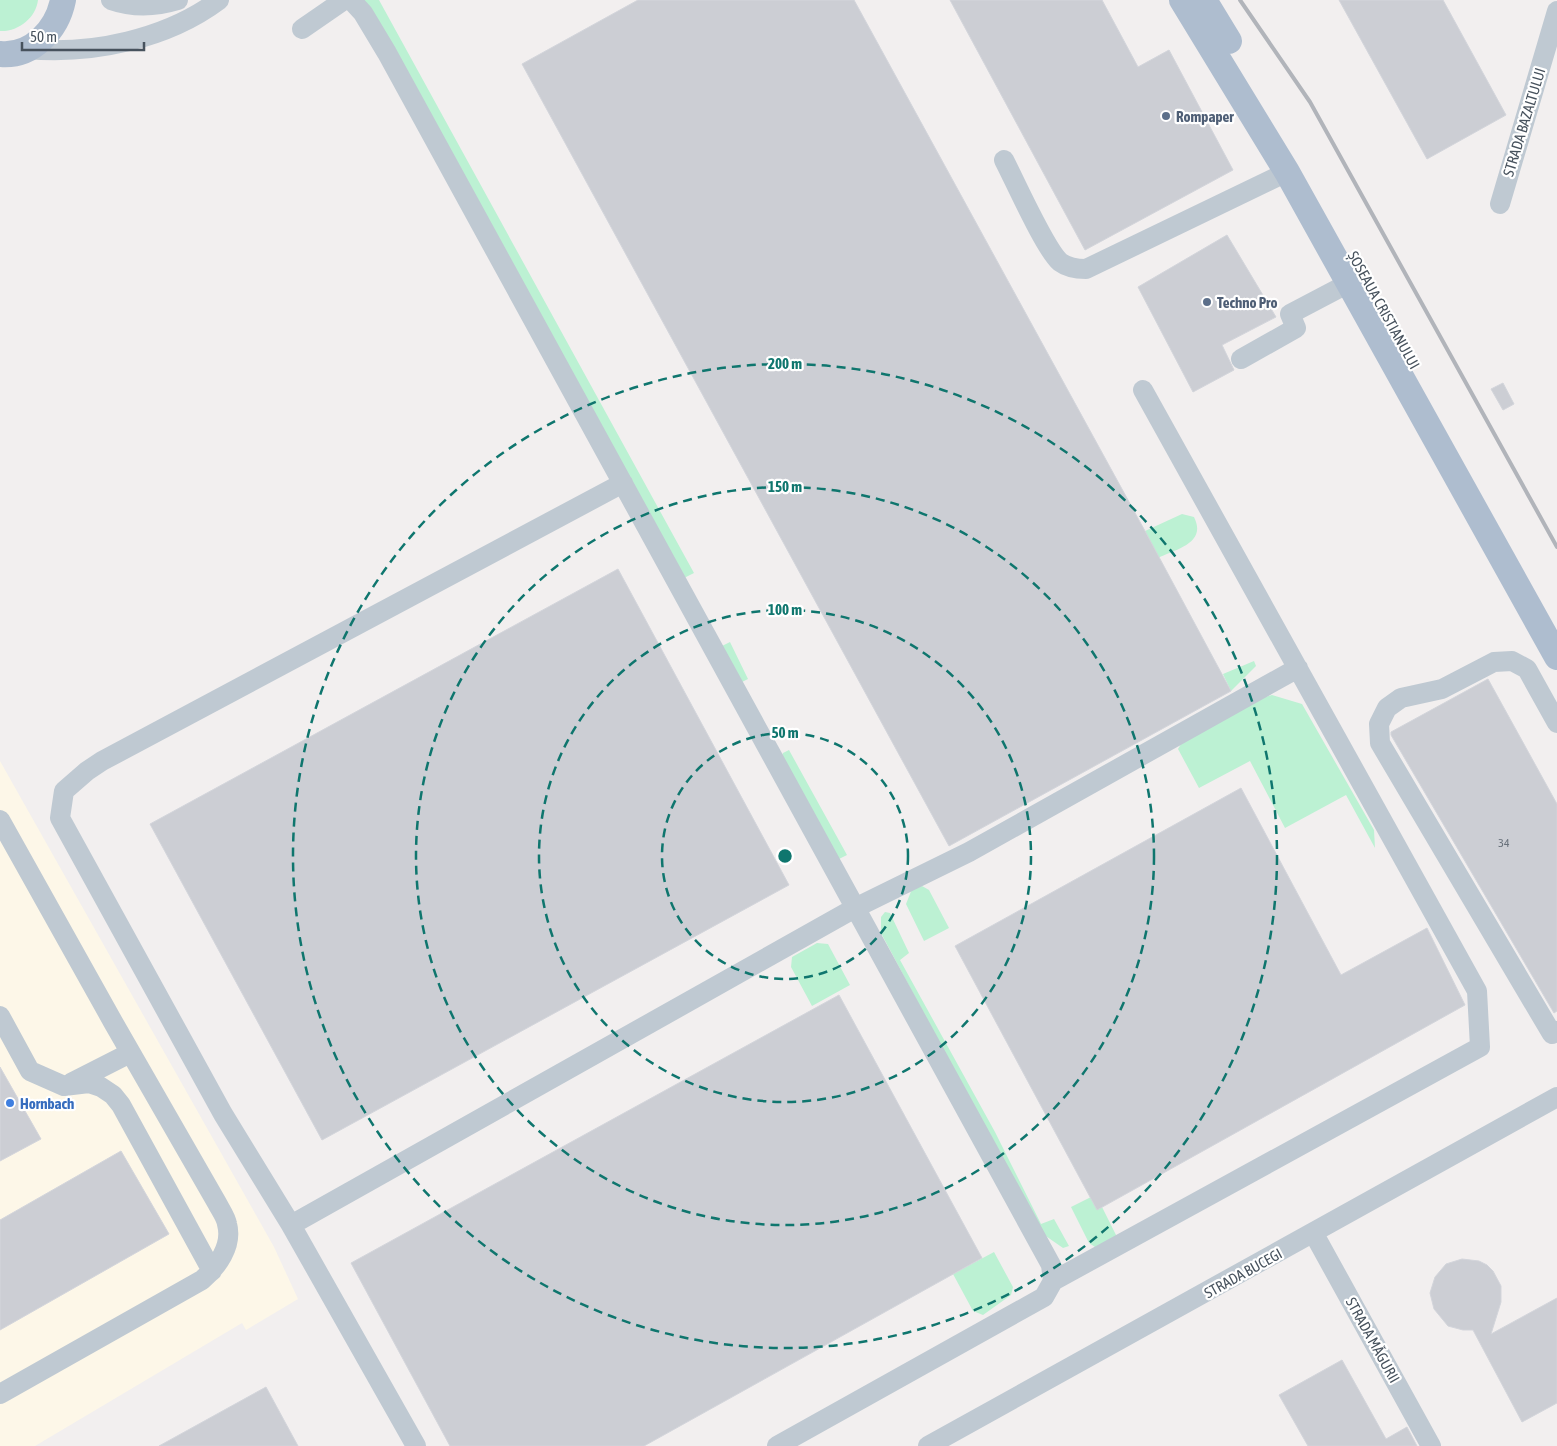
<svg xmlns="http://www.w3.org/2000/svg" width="1557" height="1446" font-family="'Asap Condensed',sans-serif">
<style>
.commercial{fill:#fdf7e8}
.green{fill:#bcf1d3}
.building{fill:#ccced4;stroke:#d3d5db}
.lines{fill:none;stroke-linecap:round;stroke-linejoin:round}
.minor{stroke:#bfc9d2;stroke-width:20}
.major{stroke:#aebdcf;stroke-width:26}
.rail{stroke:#b1b4ba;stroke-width:4}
.ring{fill:none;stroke:#0f766e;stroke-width:2.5;stroke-dasharray:9 6}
.service-dot{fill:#5c6f8a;stroke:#fff;stroke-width:2}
.shop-dot{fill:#3f7fe0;stroke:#fff;stroke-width:2}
.labels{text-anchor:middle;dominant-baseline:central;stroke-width:4.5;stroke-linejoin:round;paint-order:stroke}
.number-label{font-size:12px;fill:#68717b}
.service-label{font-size:15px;font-weight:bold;fill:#4e5e75;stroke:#fff;text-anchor:start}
.street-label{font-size:15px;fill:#47525d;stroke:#fff}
.shop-label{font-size:15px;font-weight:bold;fill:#366cbe;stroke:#fff;text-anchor:start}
.centre{fill:#0f766e;stroke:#fff;stroke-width:2.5}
.ring-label{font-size:15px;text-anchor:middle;font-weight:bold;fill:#0f766e;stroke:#fff;stroke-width:4.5;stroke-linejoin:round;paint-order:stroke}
</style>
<rect width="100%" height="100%" fill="#f2efef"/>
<path class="commercial" d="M0,761L274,1247L298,1299L246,1330L242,1323L35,1446H0Z"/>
<path class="green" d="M0,0H38C36,18 18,32 0,31Z
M361,0H379L694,573L680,580Z
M1182,514L1194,517C1207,543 1177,549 1158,558L1145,531Z
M730,642L748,679L740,683L722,646Z
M1254,661L1256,666L1231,691L1223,674Z
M1272,695L1302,704L1374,830L1375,848L1346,795L1285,828L1250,761L1199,788L1178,749L1181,744L1255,700Z
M789,750L847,855L837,860L781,758L783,753Z
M922,886L929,890L949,928L924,941L906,904L912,889Z
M885,912L890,913L909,953L900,960L995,1132L1041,1224L1054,1219L1069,1246L1063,1248L1040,1232L881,933V917Z
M817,943L828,944L850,985L812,1006L791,967L792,957Z
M1091,1197L1102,1207L1119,1241L1098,1249L1089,1243L1071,1207Z
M994,1252L1013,1287L1011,1295L983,1315L973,1311L953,1274Z"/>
<path class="building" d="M638,0H854L1145,531L1231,691L949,846L522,64Z
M950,0H1102L1138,67L1169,50L1233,170L1085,250Z
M1339,0H1443L1506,115L1427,159Z
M1227,235L1276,317L1222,345L1234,370L1193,392L1138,287Z
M1503,383L1514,404L1503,410L1491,389Z
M618,569L789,885L322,1140L150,824Z
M1488,679L1557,804V1011L1554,1013L1391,735V732Z
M1241,788L1341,975L1427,928L1465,1005L1097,1210L955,946Z
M839,995L982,1258L644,1446H450L351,1263Z
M0,1067L41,1139L0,1161Z
M121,1151L169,1234L0,1330V1220Z
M1462,1259L1479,1261L1487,1265L1493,1271L1501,1286V1302L1491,1334L1557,1298V1403L1522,1422L1473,1330H1463L1448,1326L1434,1309L1430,1293L1435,1277L1446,1264Z
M1342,1360L1386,1439L1407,1427L1417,1446H1308L1279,1395Z
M266,1387L298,1446H159Z"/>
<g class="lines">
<path class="minor" d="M111,0C134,8 155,7 178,0
M351,0L363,13L387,53L1051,1265L1053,1281L1044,1297L777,1446
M302,29L344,0
M27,49C92,55 167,39 219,0
M1004,160C1015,181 1045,249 1060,262C1068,268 1076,269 1086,269L1287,172
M1500,204L1557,11
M1241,359L1296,328L1290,314L1349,283
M1557,723L1527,669L1512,661L1494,662L1442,689L1401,698L1387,708L1379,724L1380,743L1552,1034L1557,1031
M0,820L113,1022L217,1203C220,1209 226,1217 227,1224C233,1246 217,1267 202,1280L0,1394
M0,1016L30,1071L64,1086L89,1083L101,1087L113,1095L121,1105L212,1271
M71,1083L130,1053
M291,1225L223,1114L60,818L64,791L87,771L102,761L623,483
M1314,1234L1431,1446
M1053,1281L1480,1047L1477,991L1143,390
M416,1446L291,1225L855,908L969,852L1298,668
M928,1446L1557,1097"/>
<path class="major" d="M1182,0L1287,172L1557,657
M1204,0L1229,41
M0,54C32,57 57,30 63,0"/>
<path class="rail" d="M1240,0L1310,102L1557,547"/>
</g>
<g class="ring">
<circle cx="785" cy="856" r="123"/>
<circle cx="785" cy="856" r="246"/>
<circle cx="785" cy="856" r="369"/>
<circle cx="785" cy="856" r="492"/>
</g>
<g class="service-dot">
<circle cx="1166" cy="116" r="5"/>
<circle cx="1207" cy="302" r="5"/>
</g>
<circle class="shop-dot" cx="10" cy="1103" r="5"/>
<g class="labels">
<g class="number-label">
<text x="1504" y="843">34</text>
</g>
<g class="service-label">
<text x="1176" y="116">Rompaper</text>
<text x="1217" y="302">Techno Pro</text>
</g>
<g class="street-label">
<text transform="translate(1524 122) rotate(-73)">STRADA BAZALTULUI</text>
<text transform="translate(1384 310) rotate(61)">ȘOSEAUA CRISTIANULUI</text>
<text transform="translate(1243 1273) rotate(-29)">STRADA BUCEGI</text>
<text transform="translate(1373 1340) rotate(61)">STRADA MĂGURII</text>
</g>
<g class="shop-label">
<text x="20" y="1103">Hornbach</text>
</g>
</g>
<circle cx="785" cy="856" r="8" class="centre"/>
<g class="ring-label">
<text x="785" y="369">200 m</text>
<text x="785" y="492">150 m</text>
<text x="785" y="615">100 m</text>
<text x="785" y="738">50 m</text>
</g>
<path d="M22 42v8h122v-8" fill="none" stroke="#47525d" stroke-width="2.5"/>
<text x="30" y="42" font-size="15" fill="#47525d" stroke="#ffffff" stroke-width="4" paint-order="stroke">50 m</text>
</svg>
